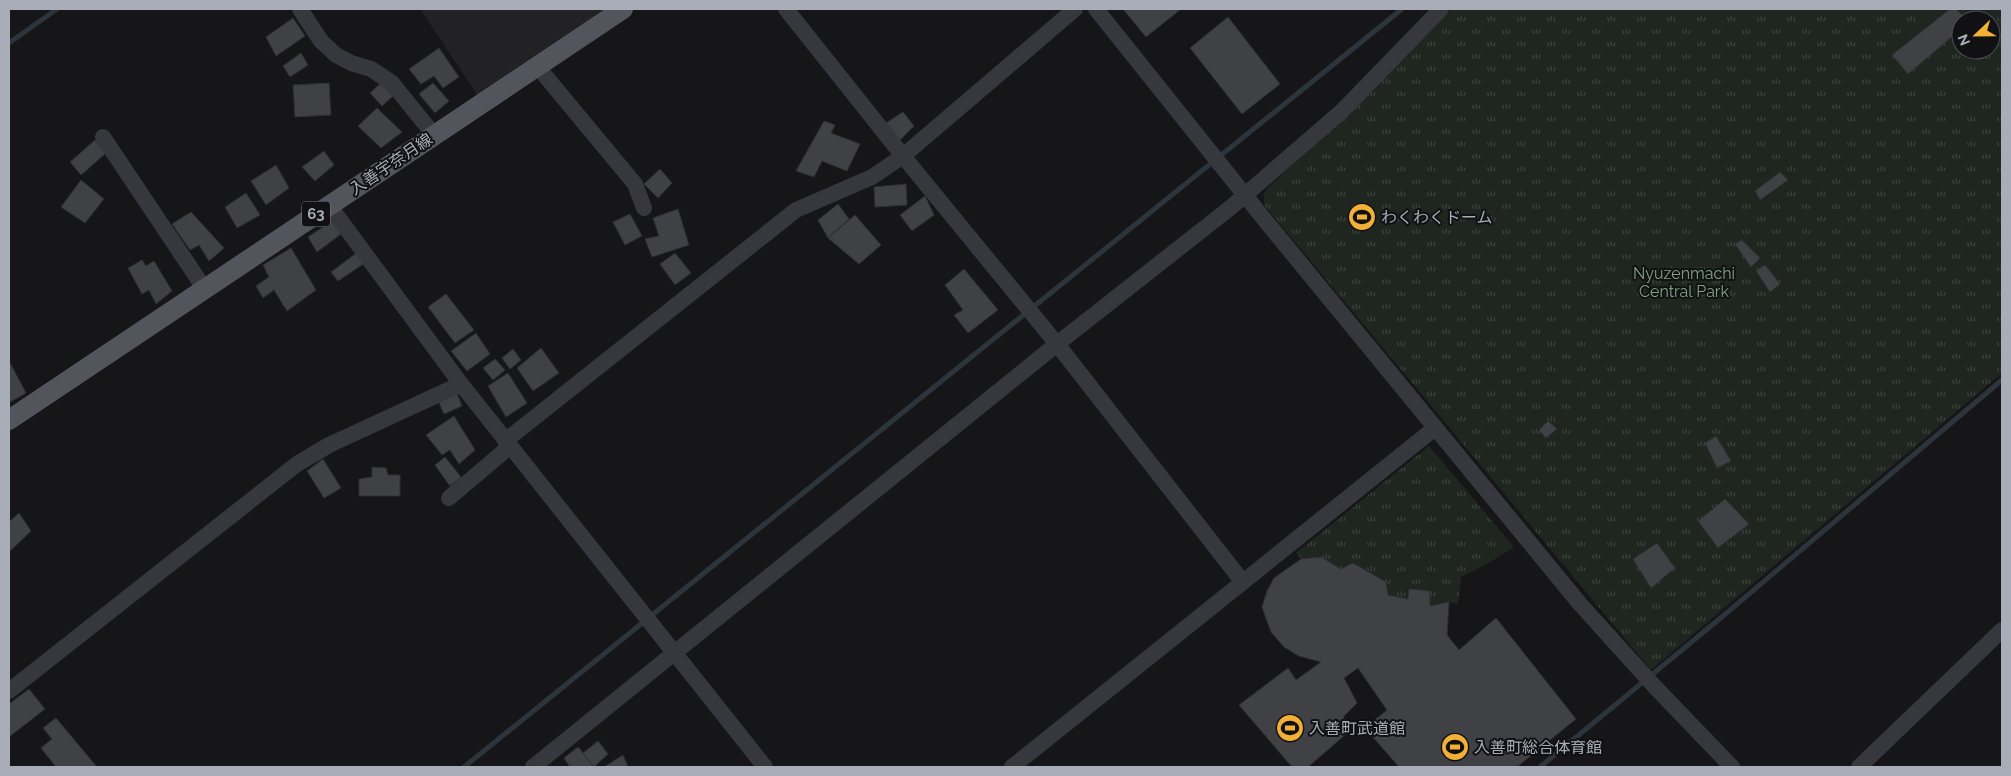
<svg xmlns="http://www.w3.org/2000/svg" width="2011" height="776" font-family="Raleway,'Noto Sans JP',sans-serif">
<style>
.built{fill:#222225}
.park{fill:url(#park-tufts);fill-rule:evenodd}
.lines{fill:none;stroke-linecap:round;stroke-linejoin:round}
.stream{stroke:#2c353c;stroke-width:5}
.building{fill:#404145;stroke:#303034}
.minor{stroke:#37383d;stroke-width:16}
.major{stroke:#53555c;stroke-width:20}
.labels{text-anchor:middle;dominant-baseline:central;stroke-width:4;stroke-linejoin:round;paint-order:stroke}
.shield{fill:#111113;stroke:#7b7e86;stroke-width:1}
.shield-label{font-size:15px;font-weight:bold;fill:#a8adb8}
.street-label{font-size:16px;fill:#a8adb8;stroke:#111113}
.poi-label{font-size:16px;fill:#a8adb8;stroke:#111113;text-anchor:start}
.park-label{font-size:16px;fill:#7fa381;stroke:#111113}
</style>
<defs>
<pattern id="park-tufts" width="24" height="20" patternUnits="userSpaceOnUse" patternTransform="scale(1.25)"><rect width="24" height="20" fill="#1e261f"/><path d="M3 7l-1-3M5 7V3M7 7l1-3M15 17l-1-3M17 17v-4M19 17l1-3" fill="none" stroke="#3c433d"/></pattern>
</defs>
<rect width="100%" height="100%" fill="#161618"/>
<path class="built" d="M420,9H607L478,96Z"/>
<path class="park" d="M1452,9H2002V373L1651,670L1264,205V193L1272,184L1377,86ZM1961,20H1991V50H1961Z
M1429,446L1514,547L1487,564L1461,577L1458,604L1449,602L1430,606V591L1409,589L1408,599L1388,595L1386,582L1353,563L1341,569L1301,559L1296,553Z"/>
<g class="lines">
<path class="stream" d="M9,43L57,9
M464,767L1402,9
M1540,767L1723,616L2002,380"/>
</g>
<path class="building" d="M1123,9H1181L1146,37Z
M1950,9H1956L1967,20H1961V29L1908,74L1892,55Z
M1228,17L1280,84L1242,114L1190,48Z
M293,18L305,36L276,56L266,37Z
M439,48L459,77L443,88L434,76L421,84L409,69Z
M301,53L308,65L290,77L283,66Z
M382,82L394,95L382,106L370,93Z
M329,83L331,115L295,117L293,85Z
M433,83L449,101L435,113L419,94Z
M377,108L402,132L381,148L358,126Z
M903,112L914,126L900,140L886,123Z
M824,121L835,125L831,133L860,144L847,171L822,161L814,177L796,171Z
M95,140L106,153L81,175L70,162Z
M324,151L334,165L315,181L302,167Z
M276,165L289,188L266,205L251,181Z
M660,169L672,183L658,198L644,184Z
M1780,172L1788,180L1760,200L1755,191Z
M81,180L104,199L85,223L61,207Z
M906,184L907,205L875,207L874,187Z
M246,193L260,215L237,228L225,207Z
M925,196L934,215L912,231L900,215Z
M838,204L849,219L828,238L818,220Z
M678,209L689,245L652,257L645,239L659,236L653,218Z
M191,212L224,248L209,261L199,245L190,250L172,224Z
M630,214L642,236L625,245L613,222Z
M855,215L881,245L859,264L828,238Z
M332,221L341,234L317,252L308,237Z
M1742,240L1760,258L1751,267L1735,244Z
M291,248L316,290L287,311L274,290L263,298L256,286L269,277L263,265Z
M358,252L366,262L338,281L331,272Z
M675,253L691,273L675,285L660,264Z
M142,260L146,266L154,261L172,291L156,304L149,290L142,294L128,268Z
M1765,265L1780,284L1770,292L1756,271Z
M964,269L998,310L968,333L954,315L963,310L945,285Z
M446,294L474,330L455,343L428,307Z
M476,333L490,354L467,371L451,351Z
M541,348L559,373L533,391L517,368Z
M513,349L521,360L510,369L502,358Z
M495,359L505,370L493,380L483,368Z
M9,361L26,393L10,402L9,400Z
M508,373L527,403L506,417L488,386Z
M456,391L462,406L444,414L438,400Z
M454,416L475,450L459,464L450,450L442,455L426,435Z
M1548,421L1557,429L1546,438L1539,430Z
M1716,436L1731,461L1717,468L1705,443Z
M445,457L461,477L450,486L435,465Z
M323,459L341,488L324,498L307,471Z
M372,467L386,468L388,475H400V496H359V479L372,477Z
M1725,499L1749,524L1718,548L1698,521Z
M19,513L31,531L9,552V522Z
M1657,543L1675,568L1651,588L1633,559Z
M1321,557L1341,569L1353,563L1386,582L1388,595L1408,599L1409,589L1430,591V606L1449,602L1447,635L1459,650L1496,618L1576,719L1517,767H1399L1365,728L1387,710L1358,668L1344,678L1357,703L1343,717L1353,728L1308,767H1292L1239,705L1288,668L1296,680L1321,662L1299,656L1284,647L1271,632L1262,607L1267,591L1274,578L1301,559Z
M29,689L45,709L9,737V704Z
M56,718L97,767H56L41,748L52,739L43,728Z
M598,741L608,754L594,767L583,753Z
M578,747L583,753L594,767H570L564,758Z
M623,755L628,767H604Z"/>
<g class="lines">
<path class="minor" d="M300,9L321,41L336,55L351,63L371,69L392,83L434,135
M786,9L903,156L1057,344L1242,581
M1096,9L1264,219L1580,604L1655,687L1732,767
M537,66L635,184L644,208
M103,137L204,288
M329,205L461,384L765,767
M505,441L796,210L872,177L903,156L1075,9
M449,498L509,447
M9,691L297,464L329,445L461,384
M533,767L1057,344L1230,208L1342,111L1441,9
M1012,767L1435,428
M1859,767L2002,630"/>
<path class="major" d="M9,420L623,9"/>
</g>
<defs>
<g id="stadium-disc" transform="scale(1.4375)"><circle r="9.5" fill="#f2b134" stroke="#111113"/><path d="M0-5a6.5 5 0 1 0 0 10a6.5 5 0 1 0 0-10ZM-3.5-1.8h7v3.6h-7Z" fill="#111"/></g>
</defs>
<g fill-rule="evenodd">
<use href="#stadium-disc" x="1362" y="217"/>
<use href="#stadium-disc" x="1290" y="728"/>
<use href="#stadium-disc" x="1455" y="747"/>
</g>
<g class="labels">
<rect class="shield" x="302" y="201.5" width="28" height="25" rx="4"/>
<g class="shield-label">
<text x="316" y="214">63</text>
</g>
<g class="street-label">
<text transform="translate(391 164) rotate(-34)">入善宇奈月線</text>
</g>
<g class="poi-label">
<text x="1381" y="217">わくわくドーム</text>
<text x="1309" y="728">入善町武道館</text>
<text x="1474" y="747">入善町総合体育館</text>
</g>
<g class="park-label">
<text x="1684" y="273">Nyuzenmachi<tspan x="1684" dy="18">Central Park</tspan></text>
</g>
</g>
<rect width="2011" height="776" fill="none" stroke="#a8adb8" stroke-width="20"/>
<g transform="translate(1976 35) rotate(248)"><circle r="24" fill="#111113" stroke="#4d4f55"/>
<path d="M0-4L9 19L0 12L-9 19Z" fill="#f2b134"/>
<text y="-8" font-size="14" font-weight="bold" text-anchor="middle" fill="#a8adb8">N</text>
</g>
</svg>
